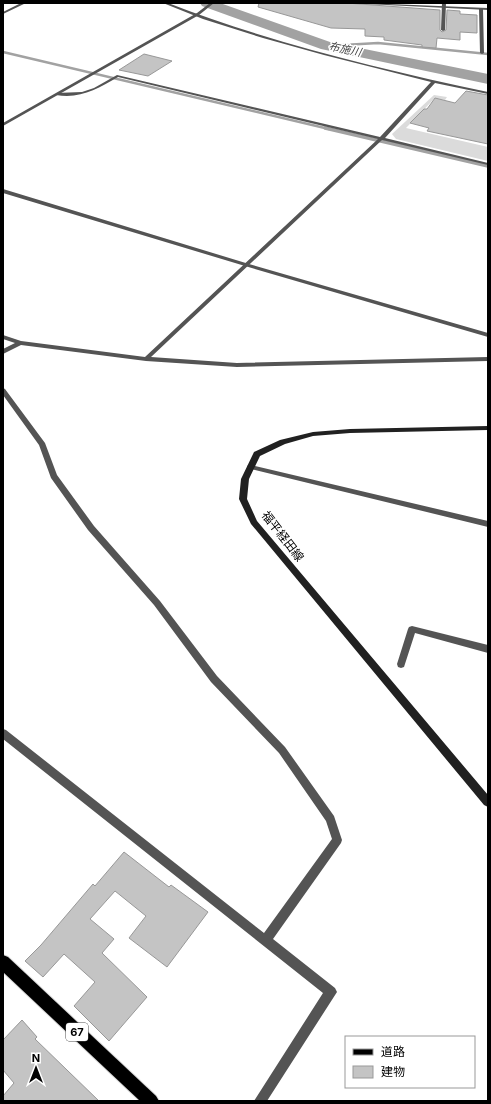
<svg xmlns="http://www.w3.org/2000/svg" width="491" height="1104" font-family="Inter,'Noto Sans JP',sans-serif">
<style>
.green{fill:#dbdbdb}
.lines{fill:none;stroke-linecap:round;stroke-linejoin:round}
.stream-far1{stroke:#a2a2a2;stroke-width:2.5}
.stream{stroke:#a2a2a2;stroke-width:3.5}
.river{fill:#a2a2a2;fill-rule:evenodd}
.building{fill:#c4c4c4;stroke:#989898}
.primary-casing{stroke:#dbdbdb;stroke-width:2}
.minor{fill:#545454;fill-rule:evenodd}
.tertiary{fill:#545454;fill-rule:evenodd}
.secondary{fill:#212121;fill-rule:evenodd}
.primary{fill:#000;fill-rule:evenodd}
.labels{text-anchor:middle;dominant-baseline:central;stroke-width:3;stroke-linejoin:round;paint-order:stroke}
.far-water-label{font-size:11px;font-style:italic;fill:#434343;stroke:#fff}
.shield{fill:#fff;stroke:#4c4c4c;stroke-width:1}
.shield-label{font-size:11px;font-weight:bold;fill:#000}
.street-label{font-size:12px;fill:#000;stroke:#fff}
</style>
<rect width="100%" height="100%" fill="#fff"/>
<path class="green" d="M434,95L447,97L445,100L435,98L406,128L488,147V161L396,139L392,134Z"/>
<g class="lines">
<path class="stream-far1" d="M326,46L378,43L488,54
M3,52L329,129"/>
<path class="stream" d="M325,128L488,166"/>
<path class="river" d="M200,3H220L330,42L488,74V84L321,49L202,6Z"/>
</g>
<path class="building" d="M259,3H346L440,10V30L442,32L446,30L447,10L460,11V14L477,15V33L460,32V40L437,38L436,48L422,47V45L384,40V37L365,36V29L331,28L258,7Z
M144,54L172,61L148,76L119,70Z
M466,91L488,95V144L427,131L429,128L410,123L424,109H427L435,98L455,103Z
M124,852L169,887L171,885L208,912L167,967L129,938L146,916L115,891L90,919L114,939L102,953L147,997L109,1041L74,1006L95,982L64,954L43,977L25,961L41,945L93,884L95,886Z
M22,1020L37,1037L35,1039L99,1101H3V1096L14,1083L3,1070V1040Z"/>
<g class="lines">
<g class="primary-casing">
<path id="primary" d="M3,955L8,957L156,1096L159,1101H140L3,972Z"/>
</g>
<path class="minor" d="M21,3H26L3,14V12Z
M163,3H168C271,43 380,69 488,92V94L435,83L385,138L488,163V165L382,140L151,357L237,363L488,357V361L237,367L146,361L21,345L3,354V349L15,343L3,339V335L21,341L145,357L378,139L118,77C97,89 81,99 56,95V93L82,92L94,88L117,75L380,137L431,82L324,55L263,38L203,19Z
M442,3H446L445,30L443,31L441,30Z
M481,8L483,9L484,53L482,54L480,53L479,9Z
M3,388L5,389L45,443L57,475L94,526L160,601L217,676L285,747L334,816L342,840L341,843L273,939L335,988L337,992L267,1101H254L323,993L3,739V729L6,730L264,933L332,839L326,821L279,753L211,682L154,605L88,530L51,478L39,445L3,395Z
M248,465H251L488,521V527L251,469L247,467Z
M412,626L488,645V653L415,633L404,667L401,668L398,667L397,664L408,629L409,627Z"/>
<path class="tertiary" d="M210,3H214L199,15L3,126V123L197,13Z
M364,3L488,8V10L366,4Z
M3,189L249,264L488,333V337L245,266L3,193Z"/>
<path class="secondary" d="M488,426V430L350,433L313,436L285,444L260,456L249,479L247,499L257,521L488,795V807L484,805L251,524L239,499L241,479L254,452L280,440L313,432L350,429Z"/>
<use href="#primary" class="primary"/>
</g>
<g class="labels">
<g class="far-water-label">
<text transform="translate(345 49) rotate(12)">布施川</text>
</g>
<rect class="shield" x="66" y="1023" width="22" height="18" rx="3"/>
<g class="shield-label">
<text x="77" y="1032">67</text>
</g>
<g class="street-label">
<text transform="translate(283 536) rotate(52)">福平経田線</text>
</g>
</g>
<rect width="491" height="1104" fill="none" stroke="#000000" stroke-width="8"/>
<rect x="345" y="1036" width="130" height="52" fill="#ffffff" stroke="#999999"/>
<rect x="353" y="1049" width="20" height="6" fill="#000000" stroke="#999999"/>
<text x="381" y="1056" font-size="12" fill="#000000">道路</text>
<rect x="353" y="1066" width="20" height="12" fill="#c4c4c4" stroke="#999999"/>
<text x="381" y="1076" font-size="12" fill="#000000">建物</text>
<g transform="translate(36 1068)" stroke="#ffffff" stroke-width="3" paint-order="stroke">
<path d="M0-3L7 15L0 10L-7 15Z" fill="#000000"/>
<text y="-6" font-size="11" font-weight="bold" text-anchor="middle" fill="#000000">N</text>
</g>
</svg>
